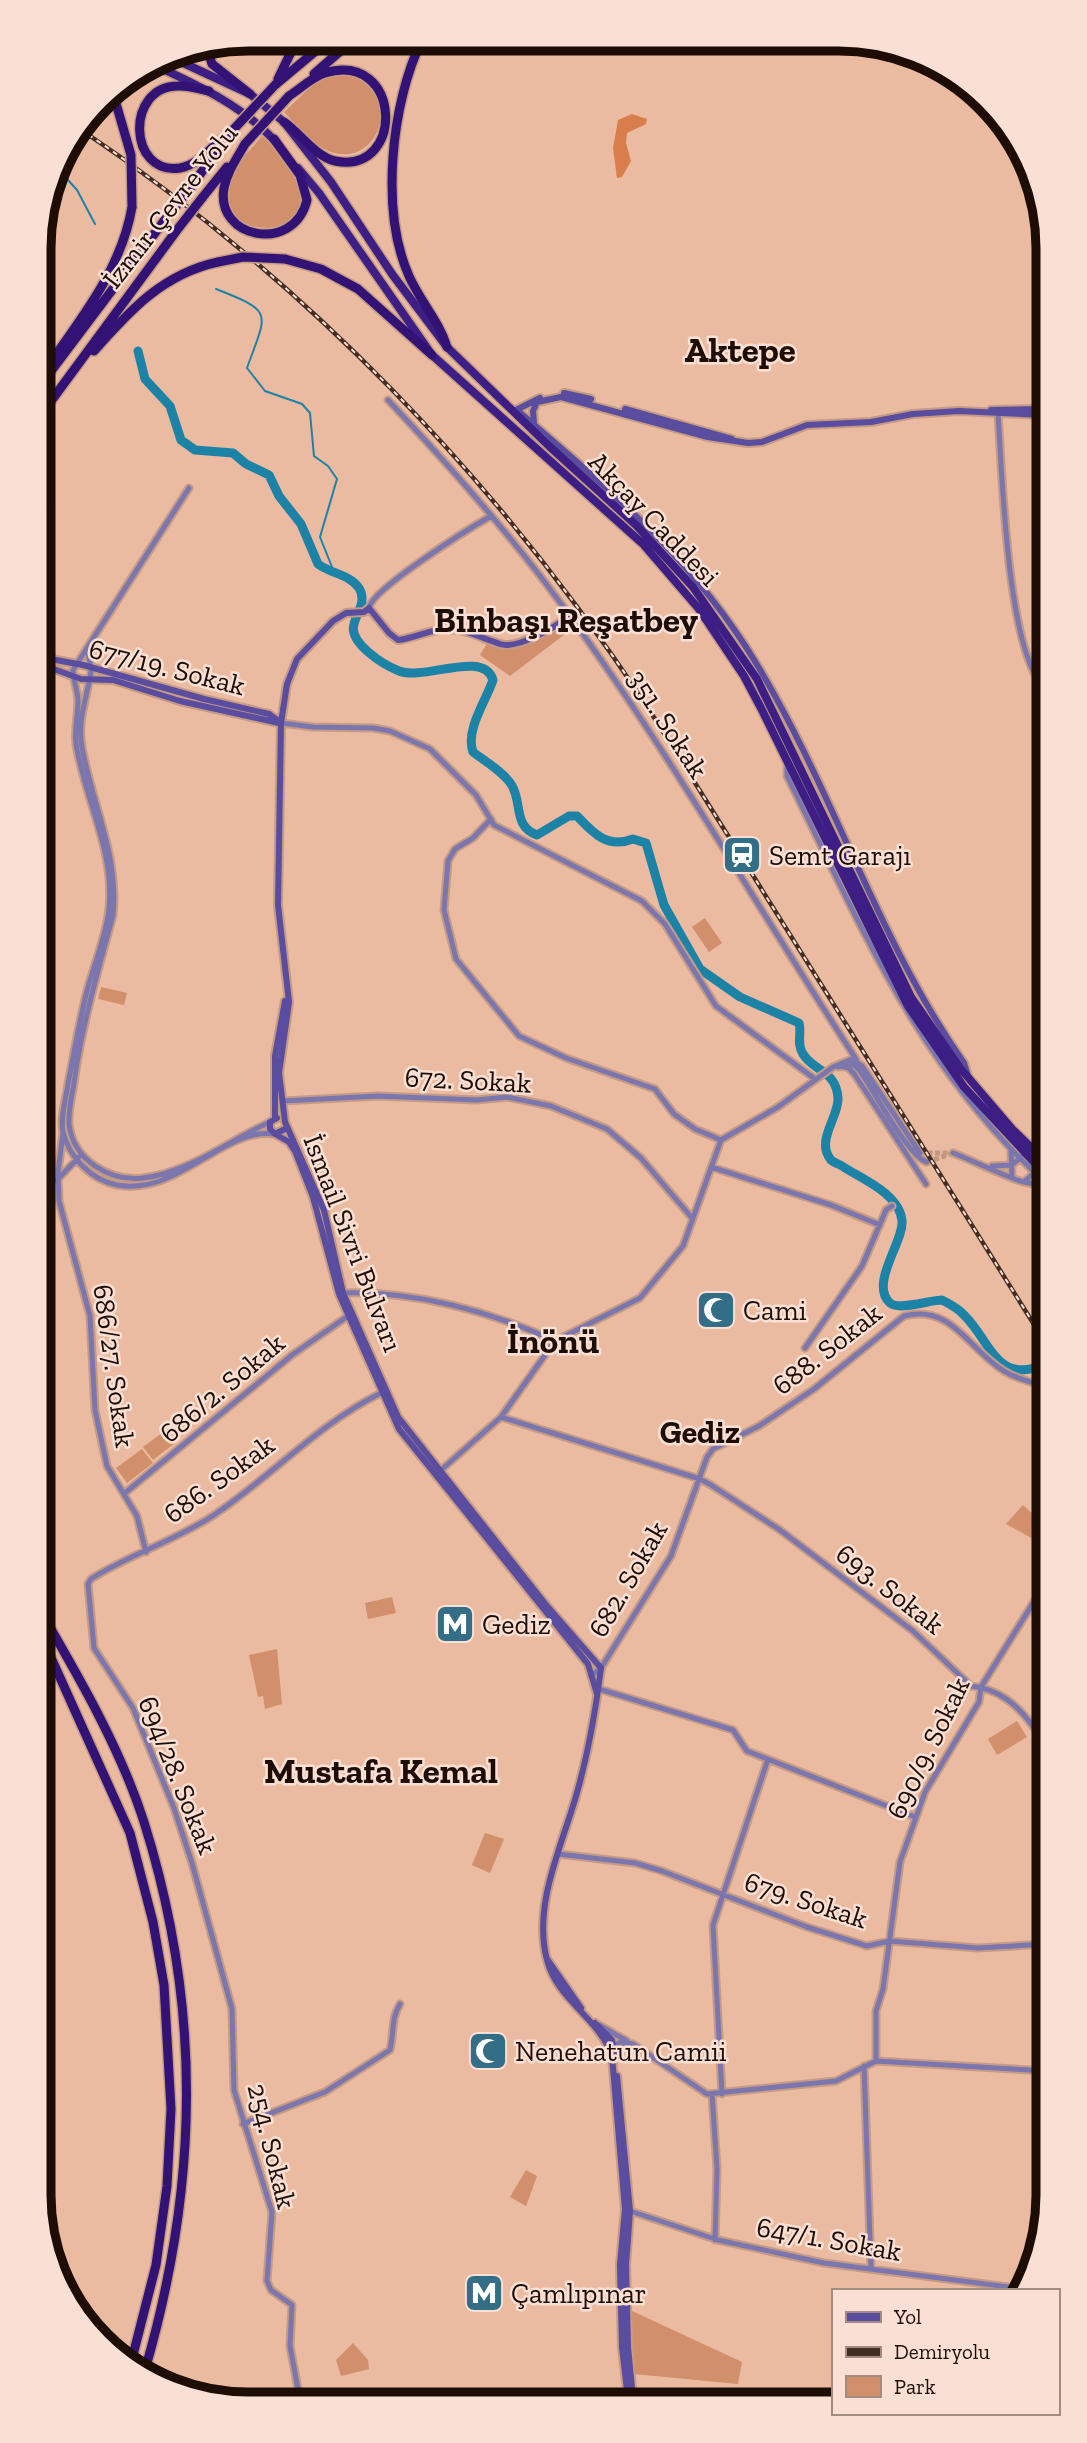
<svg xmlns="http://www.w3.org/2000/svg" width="1087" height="2443" font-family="'Zilla Slab',serif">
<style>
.green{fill:#d18f6c}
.forest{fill:#d87e4c}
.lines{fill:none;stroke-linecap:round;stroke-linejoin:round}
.stream{stroke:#1c83a7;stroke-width:2}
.river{stroke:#1c83a7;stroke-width:9}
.tertiary-tunnel{stroke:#c19782;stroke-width:5;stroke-dasharray:5 2.5;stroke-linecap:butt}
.tertiary-casing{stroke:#c59b85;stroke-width:9}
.secondary-casing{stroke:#c59b85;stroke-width:10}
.trunk-casing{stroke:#c59b85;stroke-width:11}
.motorway-casing{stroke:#c59b85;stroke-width:12}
.tertiary{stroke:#7b76ae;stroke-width:5}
.secondary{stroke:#5a4c9f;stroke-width:6}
.trunk{stroke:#3c1e84;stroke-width:8}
.motorway{stroke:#321375;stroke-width:9}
.rail-casing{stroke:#442d22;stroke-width:4.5}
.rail{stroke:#fae0d4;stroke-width:2;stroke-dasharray:5;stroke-linecap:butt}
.motorway-bridge-casing{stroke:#c59b85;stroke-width:12;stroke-linecap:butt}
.motorway-bridge{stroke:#321375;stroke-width:9}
.labels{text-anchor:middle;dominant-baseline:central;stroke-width:5;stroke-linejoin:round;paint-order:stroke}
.street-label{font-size:28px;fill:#1e0d05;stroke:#fae0d4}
.poi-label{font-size:28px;fill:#1e0d05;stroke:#fae0d4;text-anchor:start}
.quarter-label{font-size:32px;font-weight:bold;fill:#1e0d05;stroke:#fae0d4}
.district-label{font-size:35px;font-weight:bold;fill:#1e0d05;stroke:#fae0d4}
.rim{fill:none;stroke:#1e0d05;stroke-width:9}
</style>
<rect width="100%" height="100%" fill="#eabaa1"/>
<path class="green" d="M344,74C411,87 377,177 324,149C309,141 296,124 284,112L318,80Z
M262,136C372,237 213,257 228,184C232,166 251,150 262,136Z
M566,625L573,628L510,676L480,655L488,642C513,654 542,636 566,625Z
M705,918L722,943L709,952L692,927Z
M101,987L127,993L124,1005L98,999Z
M166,1430L175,1443L153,1460L143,1447Z
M142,1449L153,1463L127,1483L116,1468Z
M1023,1505L1044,1524L1035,1540L1006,1524Z
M392,1597L396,1613L368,1619L365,1603Z
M277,1649L282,1704L265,1709L263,1696L258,1697L249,1655Z
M1017,1721L1027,1737L997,1755L988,1739Z
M485,1833L504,1839L490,1873L472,1865Z
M1039,2073L1048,2074V2155H1040Z
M526,2170L537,2176L526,2206L510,2197Z
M630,2310L742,2362L738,2384L634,2374Z
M353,2343L368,2360L369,2369L341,2376L336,2360Z"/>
<path class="forest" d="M632,114L647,119L646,124L627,133L626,143L631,161L622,177L617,178L613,148L618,120Z"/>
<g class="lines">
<path class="stream" d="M57,168L77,190L95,224
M216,289C275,312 267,312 247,368L265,391L302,404L310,413L314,456L328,466L337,479L320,537L334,572"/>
<path class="river" d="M138,351L145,379L170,406L181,440L195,450L233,453L246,464L269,475L279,496L301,524L318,564C331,574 349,574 359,588C367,601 357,612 354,624C348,643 384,665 399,671C424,681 484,649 493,680C486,701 465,730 473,752C486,762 502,771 511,784C523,801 512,826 537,835L569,816H577C593,833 607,849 633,839L646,843L664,905L700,969L740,997L799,1023C802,1033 796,1043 803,1054C814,1072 836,1070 838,1098C839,1117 815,1141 831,1160C834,1163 842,1165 845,1168C865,1180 900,1195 902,1221C904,1241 869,1284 890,1303C899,1311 930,1300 942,1300C950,1304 959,1309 965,1316C991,1342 997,1386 1045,1364"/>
<path class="tertiary-tunnel" d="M920,1153H953
M927,1162L953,1153"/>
<g class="tertiary-casing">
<path id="tertiary" d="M388,400C447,463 505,528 556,597C666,745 756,906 856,1059
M998,414C1002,471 1007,649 1043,686
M189,488L73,670C73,681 78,691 78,701C78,716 74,729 76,744C85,800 115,851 109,909C106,937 94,964 87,991C79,1022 74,1053 68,1084C66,1099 60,1117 63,1132C69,1157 91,1180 117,1185C179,1196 223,1127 274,1134
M369,608C372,589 470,528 491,516
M88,651C88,658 92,666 91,672C87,697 77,721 82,747C92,804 119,855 113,915C99,968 83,1021 75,1076C73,1092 68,1109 69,1124C73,1160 110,1182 143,1178C188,1173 230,1140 270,1122
M281,723L313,727L373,728L390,731L430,749L476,795L494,825L642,901L665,924L716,1006L815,1079
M787,761V776C861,925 918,1067 1045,1182
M491,819L473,838L455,849L448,861L444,910L456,959L519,1036L566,1058L655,1089L674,1114L695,1129L721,1140
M841,1066L849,1068L855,1075L926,1184
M838,1067L853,1064L860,1071C873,1089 909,1158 927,1162
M283,1101L378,1096L477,1100L507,1097L551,1106L607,1129L641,1158L692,1218
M63,1133L58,1172L59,1201L90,1316L95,1410L107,1466L137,1516L146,1552
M1011,1150L1012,1177
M953,1153C967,1158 1015,1181 1024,1182L1035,1172
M992,1166L1012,1165L1021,1157
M711,1167L831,1205L880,1225
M57,1180L79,1157
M1024,1182L1045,1186
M343,1293C415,1291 490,1311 555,1341
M805,1348L862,1266L886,1210L892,1206
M501,1417L700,1479L711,1485L780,1530L913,1631L971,1686C1008,1690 1027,1716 1046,1745
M440,1471L501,1417L555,1341L640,1298L683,1246L721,1140L778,1107L833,1067L852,1059L862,1066L920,1153
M125,1493L292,1355L348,1316
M591,1676L601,1668L671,1556L707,1457L713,1449L759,1426L814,1389L904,1316C952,1304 968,1349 1004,1371C1016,1379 1032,1382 1045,1386
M599,1689L733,1730L747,1751L915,1817
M558,1854L635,1863L662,1871L807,1927L867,1946L890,1941L978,1948L1047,1944
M599,2025L627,2041
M612,2047L620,2042L633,2044L707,2094L836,2081L876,2061L1048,2071
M613,2050L633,2044
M876,2061V2011L883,1989L900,1862L925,1792L979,1702L981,1687L1046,1582
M864,2066L871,2269
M712,2094L717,2169L715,2240
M722,2094L713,1925L768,1759
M243,2124L325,2092L390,2050C394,2034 391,2018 400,2004
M630,2211L718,2240L824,2263L1024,2289
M805,2398L833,2396
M300,2400L290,2346L292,2305L271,2290L267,2281L272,2212L234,2090L232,2009L192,1863L174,1808L133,1708L94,1648L88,1584L91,1579C130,1554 175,1541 214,1515C272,1476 318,1424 381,1393"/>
</g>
<g class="secondary-casing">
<path id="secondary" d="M564,393L591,399
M625,409L732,439
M516,410L540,398
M517,410C609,490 692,557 756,663C834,792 877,939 964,1063L968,1076
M991,410L1042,409
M534,423L533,411L537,402L561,397L708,437L748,443L762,442L807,425L871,422L913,414L959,411L1042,415
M570,616C555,627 517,650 500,644C481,638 467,629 447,629C431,629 415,638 398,640L389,633L369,608L364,612L346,613L333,621L297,659L287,684L281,723L278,905L289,1002L279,1073L285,1122L324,1210L343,1293L398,1417L547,1606L601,1668C596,1708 589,1749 578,1789C564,1842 532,1903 547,1960C557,2000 600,2019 612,2056L625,2209L620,2265L622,2347L628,2399
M40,657L83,665L204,699L269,714L281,723
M40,664L81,679L113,680L180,701L279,723
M275,1118V1056L285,1001
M277,1118L270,1122V1129L275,1134L287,1128
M275,1134L289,1142L295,1151L313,1197L339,1294L399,1429L588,1664L597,1694
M547,1959L581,2008
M595,2023L612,2040L615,2054
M617,2076L630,2211L626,2265L628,2347L633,2399"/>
</g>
<g class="trunk-casing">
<path id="trunk" d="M166,55L250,94L284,122L331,182L392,274L447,347L549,446L636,525L693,587L757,679L911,997L960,1068L1013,1130L1045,1161
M152,64C197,85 242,105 276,142
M298,168L319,193L432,355L643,544L699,609L744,676L761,708L908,1006L964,1087L1045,1174"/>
</g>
<g class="motorway-casing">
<path id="motorway" d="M422,40C391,103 380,211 409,276C420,301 439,321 447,347
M207,47L212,64L250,94
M314,74L354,39
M278,79L292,50V39
M275,85L330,39
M209,91C199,89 188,85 178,86C125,86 128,176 180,168C201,164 215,142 232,131
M108,93L117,107
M284,122C300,133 316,157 335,161C406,175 402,50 325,73C312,77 300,89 289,96
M245,144C237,158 227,172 224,188C215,239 294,254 307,200L300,175L274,139
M190,188L222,144
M202,198L227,167
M285,259L321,269L358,289L432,355
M94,351C130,310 163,274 218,262
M43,373C79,321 121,271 132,207
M39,387L164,221
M40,416L177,230
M44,1617C81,1681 121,1750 144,1822C202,2007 199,2184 145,2370
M44,1642L130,1833L153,1922L164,1985L171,2109L167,2186L156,2265L131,2363"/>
</g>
<use href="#tertiary" class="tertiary"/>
<use href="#secondary" class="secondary"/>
<use href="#trunk" class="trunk"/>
<use href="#motorway" class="motorway"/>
<g class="rail-casing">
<path id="rail" d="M80,129C305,280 495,478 645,703L1045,1342"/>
</g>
<use href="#rail" class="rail"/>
<g class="motorway-bridge-casing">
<path id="motorway-bridge" d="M117,107L131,155L132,207
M232,131L275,85
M245,144L289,96
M164,221L190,188
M177,230L202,198
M218,262L243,257L285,259"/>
</g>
<use href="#motorway-bridge" class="motorway-bridge"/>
</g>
<defs>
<g id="station-square" transform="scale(2.0125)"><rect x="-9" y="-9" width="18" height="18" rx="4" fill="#336d86" stroke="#fae0d4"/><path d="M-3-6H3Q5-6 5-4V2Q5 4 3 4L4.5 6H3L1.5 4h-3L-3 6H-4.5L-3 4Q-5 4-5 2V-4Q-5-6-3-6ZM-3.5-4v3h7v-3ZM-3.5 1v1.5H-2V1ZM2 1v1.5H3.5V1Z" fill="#fff"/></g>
<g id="mosque-square" transform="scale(2.0125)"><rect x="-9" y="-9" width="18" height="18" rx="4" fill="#336d86" stroke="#fae0d4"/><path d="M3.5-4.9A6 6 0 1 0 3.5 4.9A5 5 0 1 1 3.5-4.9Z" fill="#fff"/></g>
<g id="metro-square" transform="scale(2.0125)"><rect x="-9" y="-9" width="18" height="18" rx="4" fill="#336d86" stroke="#fae0d4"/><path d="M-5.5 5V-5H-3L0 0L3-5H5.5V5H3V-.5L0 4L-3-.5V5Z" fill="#fff"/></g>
</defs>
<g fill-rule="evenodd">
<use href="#station-square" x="742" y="855"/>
<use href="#mosque-square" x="716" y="1310"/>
<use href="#metro-square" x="455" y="1624"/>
<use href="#mosque-square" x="488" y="2051"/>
<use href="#metro-square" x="484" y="2293"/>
</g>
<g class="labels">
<g class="street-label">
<text transform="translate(170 206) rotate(-52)">İzmir Çevre Yolu</text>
<text transform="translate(654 519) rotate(46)">Akçay Caddesi</text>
<text transform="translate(167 667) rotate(14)">677/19. Sokak</text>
<text transform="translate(668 724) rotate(57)">351. Sokak</text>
<text transform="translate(468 1080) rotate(3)">672. Sokak</text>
<text transform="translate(353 1243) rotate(69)">İsmail Sivri Bulvarı</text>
<text transform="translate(827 1349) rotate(-38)">688. Sokak</text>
<text transform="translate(114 1366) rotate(82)">686/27. Sokak</text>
<text transform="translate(222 1388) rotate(-40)">686/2. Sokak</text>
<text transform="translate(219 1479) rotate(-36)">686. Sokak</text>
<text transform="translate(628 1579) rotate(-60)">682. Sokak</text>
<text transform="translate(890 1589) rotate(38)">693. Sokak</text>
<text transform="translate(928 1748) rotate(-64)">690/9. Sokak</text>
<text transform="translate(178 1775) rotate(68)">694/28. Sokak</text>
<text transform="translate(806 1900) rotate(18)">679. Sokak</text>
<text transform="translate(272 2146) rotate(76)">254. Sokak</text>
<text transform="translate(829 2239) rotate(10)">647/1. Sokak</text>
</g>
<g class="poi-label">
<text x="769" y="855">Semt Garajı</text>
<text x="743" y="1310">Cami</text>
<text x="482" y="1624">Gediz</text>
<text x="515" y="2051">Nenehatun Camii</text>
<text x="511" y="2293">Çamlıpınar</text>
</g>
<g class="quarter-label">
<text x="700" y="1432">Gediz</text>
</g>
<g class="district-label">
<text x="740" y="350">Aktepe</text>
<text x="566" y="620">Binbaşı Reşatbey</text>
<text x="553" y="1341">İnönü</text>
<text x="381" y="1771">Mustafa Kemal</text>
</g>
</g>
<path d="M0 0H1087V2443H0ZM248 51H839A197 197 0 0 1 1036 248V2195A197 197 0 0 1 839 2392H248A197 197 0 0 1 51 2195V248A197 197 0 0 1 248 51Z" fill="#fae0d4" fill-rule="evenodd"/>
<path class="rim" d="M248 51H839A197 197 0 0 1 1036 248V2195A197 197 0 0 1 839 2392H248A197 197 0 0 1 51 2195V248A197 197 0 0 1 248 51Z"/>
<rect x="832" y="2289" width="228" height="126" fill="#fae0d4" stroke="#a28c81" stroke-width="2"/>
<rect x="846" y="2312" width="35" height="10" fill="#5a4c9f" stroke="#a28c81" stroke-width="2"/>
<text x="894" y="2324" font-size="21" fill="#1e0d05">Yol</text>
<rect x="846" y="2347" width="35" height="10" fill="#442d22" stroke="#a28c81" stroke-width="2"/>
<text x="894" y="2359" font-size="21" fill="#1e0d05">Demiryolu</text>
<rect x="846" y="2376" width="35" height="21" fill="#d18f6c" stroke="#a28c81" stroke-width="2"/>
<text x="894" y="2394" font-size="21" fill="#1e0d05">Park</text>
</svg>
